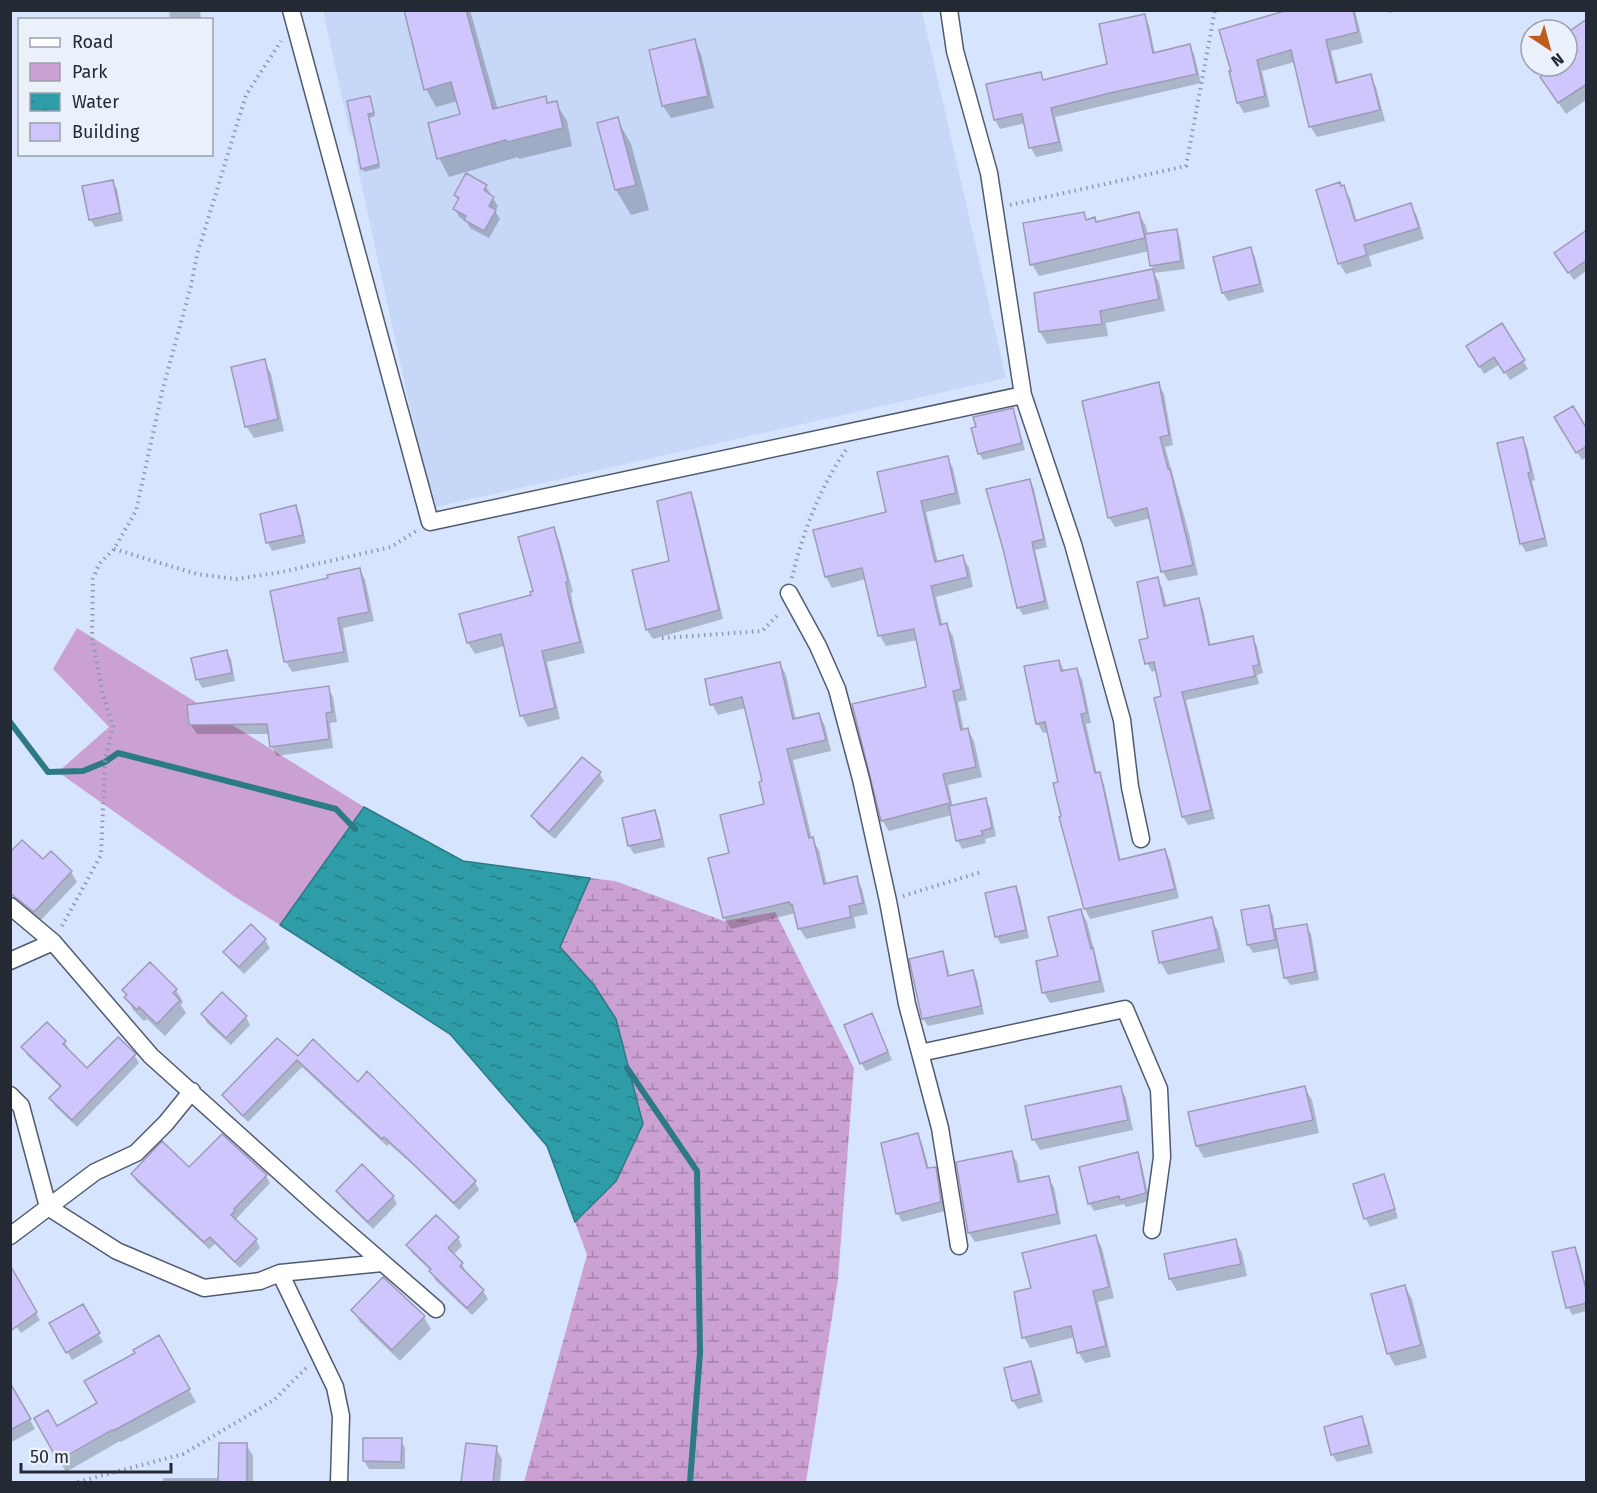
<svg xmlns="http://www.w3.org/2000/svg" width="1597" height="1493" font-family="'Fira Sans',sans-serif">
<style>
.built{fill:#c7d7f7}
.green{fill:#cba1d3}
.wetland{fill:url(#wetland-marsh)}
.water{fill:url(#water-ripples);stroke:#2b7a85;stroke-width:1.5}
.shadow{fill:#0003}
.lines{fill:none;stroke-linecap:round;stroke-linejoin:round}
.stream{stroke:#2b7a85;stroke-width:6}
.building{fill:#cfc6fe;stroke:#9e9bb5;stroke-width:1.5}
.street-casing{stroke:#505b71;stroke-width:19}
.path{stroke:#8e99ac;stroke-width:4;stroke-dasharray:1.5 4.5;stroke-linecap:butt}
.street{stroke:#fff;stroke-width:16}
</style>
<defs>
<pattern id="wetland-marsh" width="20" height="14" patternUnits="userSpaceOnUse" patternTransform="scale(1.5)"><rect width="20" height="14" fill="#cba1d3"/><path d="M1 5h8M5 5V1M11 12h8M15 12V8" fill="none" stroke="#a583ac"/></pattern>
<pattern id="water-ripples" width="26" height="14" patternUnits="userSpaceOnUse" patternTransform="scale(1.5)"><rect width="26" height="14" fill="#2e9da8"/><path d="M2 4q2-2 4 0t4 0M15 11q2-2 4 0t4 0" fill="none" stroke="#278089"/></pattern>
</defs>
<rect width="100%" height="100%" fill="#d6e4fe"/>
<path class="built" d="M323,11H922L1006,378L432,508L356,160L362,153L358,136L350,134Z"/>
<path class="green" d="M77,628L364,807L280,925L232,895L58,772L109,727L53,669Z"/>
<path class="wetland" d="M590,878L615,881L724,921L775,912L854,1068L838,1279L806,1482H524L587,1255L575,1222L616,1181L594,985L560,947Z"/>
<path class="water" d="M364,807L463,861L590,878L560,947L594,985L616,1019L643,1124L616,1181L575,1222L547,1146L450,1034L280,925Z"/>
<path class="shadow" d="M169,10H200L201,20H170Z
M405,10H470L498,110L545,98L549,104L556,103L567,121L572,146L519,159L518,157L449,177L439,158L462,115L458,101L436,107L426,89Z
M1292,10H1355L1363,43L1331,51L1339,84L1369,76L1376,87L1385,121L1317,137L1310,126L1295,62L1262,71L1270,107L1244,113L1238,103L1230,73Z
M1387,10H1401V11L1389,13Z
M1144,16L1149,25L1155,54L1189,45L1194,54L1201,83L1055,117L1063,151L1036,157L1031,148L1026,123L1000,129L995,120L988,86L1040,74L1044,81L1109,65Z
M1586,27V100L1566,114L1549,89L1558,66H1567V34Z
M694,41L701,54L714,108L671,118L663,106L651,51Z
M370,97L375,116L369,118L380,168L364,172L362,168Z
M617,119L631,144L649,210L631,215L616,190Z
M112,181L117,189L123,221L95,227L90,219Z
M486,187L498,206L495,211L500,219L489,238L470,228L466,221L459,217L455,209L459,202L455,195Z
M1343,187L1350,198L1357,222L1410,205L1417,216L1424,239L1369,256L1372,266L1346,274L1339,263L1341,188Z
M1083,213L1087,221L1097,223L1139,214L1146,226L1148,235L1176,230L1180,238L1185,269L1154,273L1159,282L1165,311L1106,323L1108,336L1047,344L1040,332L1035,294L1154,270L1151,265L1149,251L1039,276L1032,264Z
M1586,240V271L1574,280L1560,261Z
M1251,249L1255,257L1264,292L1228,301L1223,293L1215,258Z
M1501,325L1528,369L1510,380L1500,364L1484,374L1468,347Z
M264,361L271,374L284,431L254,438L246,426Z
M1158,384L1164,394L1173,445L1165,447L1189,533L1198,575L1168,581L1163,572L1151,518L1115,527L1109,517Z
M1012,410L1016,417L1025,450L983,460L979,453Z
M1556,418L1586,431V457L1582,460Z
M1522,439L1527,447L1535,480L1532,481L1548,546L1526,552L1521,544Z
M947,458L953,468L961,504L926,512L938,563L962,557L969,567L973,587L936,597L943,626L946,625L953,636L967,700L958,702L964,731L968,730L974,741L982,777L948,785L953,807L985,800L990,808L996,836L985,839L986,843L962,849L958,841L952,815L889,831L882,820L928,688L918,640L886,646L880,636L866,579L832,588L826,577L815,531L887,513Z
M1030,481L1034,489L1047,547L1035,550L1049,609L1023,615L1018,607Z
M690,494L695,503L723,619L653,639L647,630L633,571L671,562Z
M295,507L300,515L306,543L272,551L268,543L261,515Z
M553,529L559,540L573,592L571,593L573,606L585,653L547,662L560,719L528,727L522,716L505,646L475,654L468,643L533,596Z
M359,569L365,579L374,621L343,628L349,662L292,672L286,662L329,579Z
M1157,579L1162,587L1167,607L1198,600L1203,609L1211,647L1252,638L1257,646L1263,673L1257,675L1259,684L1186,700L1215,819L1188,825L1183,817L1156,699L1163,698L1157,670L1152,672L1147,663Z
M226,651L231,659L235,681L202,688L198,680L193,659Z
M1059,661L1065,672L1076,669L1082,679L1091,723L1086,724L1097,774L1104,784L1121,861L1165,851L1170,860L1179,898L1090,919L1085,909L1072,855L1067,846L1055,784L1060,783L1048,732L1043,733L1038,724L1026,668Z
M780,664L786,675L796,720L819,715L825,726L831,751L793,760L812,839L819,850L827,885L856,878L862,889L868,914L854,917L856,928L806,939L799,928L796,913L731,929L724,918L710,859L731,854L766,805L764,782L746,708L718,715L712,704Z
M328,688L333,697L337,722L330,723L333,748L277,756L271,746L269,734H197L191,725Z
M599,773L604,781L555,839L538,825L533,817Z
M655,812L659,820L665,847L634,854L629,846L623,819Z
M51,853L71,872L77,882L40,921L18,903L12,893Z
M1015,888L1020,896L1029,938L1001,944L996,936Z
M1268,907L1273,915L1275,931L1306,926L1311,934L1319,980L1290,985L1285,977L1280,948L1253,953L1248,945L1242,911Z
M1081,911L1087,922L1105,992L1050,1003L1044,993Z
M1211,919L1218,931L1225,962L1168,975L1161,963L1154,932Z
M251,926L265,940L270,948L244,974L230,960L225,952Z
M942,953L946,961L950,977L973,972L977,980L984,1014L928,1026L923,1019Z
M176,990L183,1002L181,1005L186,1013L165,1036L147,1019L144,1021L133,1010L124,991Z
M222,994L246,1017L250,1025L231,1045L207,1023L203,1015Z
M876,1023L892,1060L866,1071L861,1063Z
M65,1042L69,1050L68,1051L87,1070L134,1055L139,1063L77,1127L55,1106L51,1099L61,1088L27,1055L23,1048Z
M298,1058L358,1084L367,1074L475,1182L479,1190L459,1210L413,1165L389,1144L387,1146L302,1067L248,1122L228,1102L224,1095Z
M1120,1087L1126,1098L1133,1130L1040,1150L1034,1140Z
M1304,1087L1312,1100L1319,1133L1204,1158L1197,1146Z
M918,1135L922,1143L929,1169L935,1168L939,1176L945,1211L902,1222L898,1214L882,1144Z
M1011,1153L1017,1162L1021,1183L1048,1178L1054,1187L1061,1224L975,1242L969,1233Z
M1137,1154L1141,1162L1150,1201L1126,1207L1124,1204L1094,1211L1089,1203Z
M189,1169L266,1176L270,1183L237,1218L236,1221L256,1240L260,1248L240,1268L215,1244L209,1249L137,1182L132,1174Z
M1383,1176L1388,1184L1398,1218L1370,1227L1366,1219L1355,1185Z
M338,1191L393,1196L397,1204L373,1229L342,1199Z
M1096,1237L1102,1248L1114,1298L1098,1302L1111,1357L1085,1363L1078,1352L1075,1337L1030,1348L1024,1337L1033,1289Z
M458,1238L462,1246L453,1255L462,1264L466,1272L465,1273L483,1291L488,1299L472,1315L435,1280L431,1271L412,1253L408,1245Z
M1235,1240L1242,1253L1247,1276L1177,1291L1170,1279Z
M1574,1248L1579,1256L1586,1287V1311L1572,1315L1568,1307Z
M18,1281L40,1320L21,1333L11,1319Z
M1405,1287L1412,1299L1427,1358L1395,1366L1388,1353Z
M82,1306L103,1342L72,1360L51,1323Z
M353,1310L424,1317L431,1329L400,1361L360,1322Z
M159,1337L196,1402L121,1442L120,1441L66,1472L60,1461L119,1427L57,1428L99,1404L137,1354Z
M1030,1362L1035,1370L1043,1402L1018,1409L1013,1401L1005,1369Z
M10,1383L35,1429L10,1443Z
M1361,1418L1366,1426L1373,1453L1337,1462L1332,1454Z
M364,1439L401,1440L405,1448V1469H369L364,1461Z
M246,1444L253,1456V1482H163V1478H220Z
M467,1445L496,1448L502,1459L500,1482H463Z"/>
<g class="lines">
<path class="stream" d="M10,722L48,772L83,771L105,762L118,753L336,809L355,829
M627,1068L697,1171L700,1353L690,1482"/>
</g>
<path class="building" d="M404,10H466L493,109L546,96L547,103L557,101L563,128L507,142L506,140L437,159L428,123L460,114L451,82L424,90Z
M1288,10H1353L1358,32L1326,40L1336,83L1371,74L1380,110L1309,127L1291,50L1257,60L1265,96L1237,103L1229,71H1231L1219,30Z
M1145,14L1153,53L1190,44L1197,74L1110,93L1051,108L1059,142L1029,148L1022,114L994,120L986,84L1041,72L1043,80L1107,64L1099,24Z
M1587,19V84L1558,103L1540,77L1556,66H1567V33Z
M695,39L708,96L662,106L649,50Z
M370,96L374,113L368,114L379,164L361,169L347,101Z
M618,117L636,185L615,190L597,123Z
M466,173L487,185L484,190L494,197L489,206L496,210L484,231L464,220L466,216L453,209L459,198L454,195Z
M113,180L120,213L89,220L82,186Z
M1340,182L1341,186L1344,185L1355,221L1411,203L1419,228L1364,245L1367,255L1338,264L1316,190Z
M1084,212L1086,220L1095,217L1096,222L1139,212L1145,238L1030,265L1023,223Z
M1177,229L1181,261L1150,266L1145,234Z
M1587,230V260L1568,273L1554,253Z
M1251,247L1260,284L1222,293L1213,257Z
M1153,269L1159,299L1100,311L1102,324L1039,332L1034,293Z
M1502,323L1525,360L1504,373L1494,357L1479,367L1466,346Z
M265,359L278,419L245,427L231,367Z
M1159,382L1169,435L1160,437L1168,469H1170L1193,565L1161,572L1147,508L1108,518L1082,401Z
M1573,406L1587,429V446L1576,453L1554,417Z
M1013,408L1022,443L978,454L971,428L976,427L973,417Z
M1523,437L1531,472L1528,473L1545,538L1520,544L1497,443Z
M948,456L956,493L921,501L935,562L963,555L968,577L931,586L940,625L947,623L961,689L953,691L961,730L968,728L976,767L943,774L950,803L881,821L852,704L926,687L914,629L878,636L862,568L825,577L813,530L886,512L877,472Z
M1030,479L1044,539L1032,542L1045,601L1017,608L1003,549L986,489Z
M691,492L719,610L646,630L632,570L669,561L657,501Z
M296,505L303,535L266,543L260,514Z
M554,527L568,581L566,582L568,594L580,642L542,651L555,708L520,716L501,634L467,643L459,614L531,595L530,592L533,591L518,537Z
M360,568L369,612L338,618L344,652L284,662L270,591L328,578L327,575Z
M1158,577L1164,606L1199,598L1209,645L1253,636L1259,665L1253,666L1255,676L1182,692L1211,810L1182,817L1154,698L1161,696L1154,662L1145,664L1139,640L1148,638L1137,582Z
M227,650L232,673L196,680L191,658Z
M1059,660L1061,671L1077,668L1087,713L1081,714L1095,773L1100,772L1119,860L1165,849L1175,889L1084,909L1059,817L1061,816L1053,783L1058,782L1045,722L1036,724L1024,666Z
M780,662L793,719L819,713L826,740L787,749L809,838L813,837L824,884L857,876L863,903L849,906L851,917L798,929L792,904L790,905L789,902L723,918L708,858L729,853L720,815L764,804L759,782L762,781L742,697L710,705L705,679Z
M329,686L332,712L326,713L329,739L270,747L267,724L189,725L187,705Z
M582,757L601,772L549,832L531,816Z
M986,798L992,828L981,831L983,835L956,841L949,806Z
M655,810L662,839L628,846L622,818Z
M22,840L43,859L51,851L72,871L34,912L10,893V852Z
M1016,886L1026,930L995,937L985,893Z
M1269,905L1275,940L1247,945L1241,910Z
M1081,909L1091,949L1093,948L1100,981L1042,993L1036,961L1058,956L1048,917Z
M1212,917L1219,949L1159,963L1152,931Z
M251,924L266,939L239,967L223,952Z
M1307,924L1315,972L1284,978L1275,929Z
M943,951L948,976L973,970L981,1006L922,1019L909,959Z
M150,962L177,989L173,993L180,1000L157,1024L139,1007L137,1010L124,997L127,995L122,990Z
M222,992L247,1016L226,1038L201,1014Z
M872,1013L888,1052L860,1064L844,1025Z
M47,1022L66,1041L63,1044L87,1068L118,1037L136,1054L72,1120L49,1098L61,1086L21,1047Z
M277,1038L298,1056L313,1039L358,1082L367,1071L476,1181L454,1203L407,1158L384,1137L382,1139L297,1060L243,1116L222,1095Z
M1121,1086L1128,1120L1032,1140L1025,1106Z
M1305,1086L1313,1120L1196,1146L1188,1112Z
M918,1133L927,1168L936,1167L941,1202L896,1214L881,1143Z
M222,1134L267,1175L234,1209L235,1211L231,1215L257,1239L235,1262L210,1237L204,1242L131,1174L162,1141L189,1167Z
M1012,1151L1018,1182L1049,1176L1057,1214L968,1233L956,1162Z
M1138,1152L1146,1193L1120,1200L1119,1196L1088,1204L1079,1167Z
M362,1164L394,1196L368,1222L336,1191Z
M1384,1174L1395,1209L1364,1219L1353,1184Z
M436,1215L459,1237L448,1248L463,1263L460,1266L484,1290L467,1308L429,1271L431,1269L406,1245Z
M1096,1235L1109,1287L1093,1291L1106,1346L1077,1353L1071,1326L1022,1338L1014,1292L1031,1288L1022,1253Z
M1236,1239L1241,1264L1169,1279L1164,1254Z
M1575,1247L1587,1293V1303L1566,1308L1552,1252Z
M10,1265L37,1312L10,1331Z
M383,1277L425,1316L392,1350L351,1310Z
M1405,1285L1421,1345L1387,1354L1371,1294Z
M83,1304L100,1333L66,1353L49,1323Z
M159,1335L190,1389L113,1431L112,1430L58,1461L34,1418L48,1410L57,1426L97,1403L84,1381L135,1353L133,1350Z
M1031,1361L1039,1394L1012,1401L1004,1368Z
M10,1383L31,1419L10,1430Z
M1362,1416L1369,1445L1331,1455L1324,1427Z
M363,1438H402L401,1462L363,1461Z
M219,1443H247V1482H218Z
M466,1443L497,1446L493,1482H461Z"/>
<g class="lines">
<g class="street-casing">
<path id="street" d="M291,10L430,522L1023,395
M949,10L955,51L989,173L1023,395L1073,544L1122,720L1130,787L1141,839
M789,593L818,646L837,689L861,779L888,901L907,1004L940,1128L959,1246
M10,906L53,942L151,1056L322,1210L436,1309
M10,961L53,942
M920,1053L1125,1009L1159,1089L1162,1157L1152,1230
M10,1095L21,1106L48,1207L117,1251L204,1288L260,1281L280,1273L382,1263
M10,1236L95,1172L136,1153L166,1123L192,1091
M280,1273L335,1387L341,1416L339,1482"/>
</g>
<path class="path" d="M1010,205L1186,166L1215,10
M114,549L197,574L236,579L282,572L391,547L416,531
M792,578C802,534 820,487 846,450
M662,638L762,631L780,613
M903,896L981,872
M62,926L101,855L105,762L113,726L103,695L92,637L93,579L99,564L114,549L136,511L163,388L191,286L197,255L246,95L281,41
M78,1482L183,1454L274,1400L308,1366"/>
<use href="#street" class="street"/>
</g>
<rect width="1597" height="1493" fill="none" stroke="#242a33" stroke-width="24"/>
<rect x="18" y="18" width="195" height="138" fill="#ebf1fb" stroke="#9ba1ab" stroke-width="1.5"/>
<rect x="30" y="38" width="30" height="9" fill="#ffffff" stroke="#9ba1ab" stroke-width="1.5"/>
<text x="72" y="48" font-size="18" fill="#242a33">Road</text>
<rect x="30" y="63" width="30" height="18" fill="#cba1d3" stroke="#9ba1ab" stroke-width="1.5"/>
<text x="72" y="78" font-size="18" fill="#242a33">Park</text>
<rect x="30" y="93" width="30" height="18" fill="url(#water-ripples)" stroke="#9ba1ab" stroke-width="1.5"/>
<text x="72" y="108" font-size="18" fill="#242a33">Water</text>
<rect x="30" y="123" width="30" height="18" fill="#cfc6fe" stroke="#9ba1ab" stroke-width="1.5"/>
<text x="72" y="138" font-size="18" fill="#242a33">Building</text>
<g transform="translate(1549 48) rotate(144)"><circle r="28" fill="#ebf1fb" stroke="#9ba1ab" stroke-width="1.5"/>
<path d="M0-4.5L10 22L0 15L-10 22Z" fill="#be5c1e"/>
<text y="-9" font-size="16" font-weight="bold" text-anchor="middle" fill="#242a33">N</text>
</g>
<path d="M21 1463v9h150v-9" fill="none" stroke="#242a33" stroke-width="3"/>
<text x="30" y="1463" font-size="18" fill="#242a33" stroke="#ebf1fb" stroke-width="4.5" paint-order="stroke">50 m</text>
</svg>
